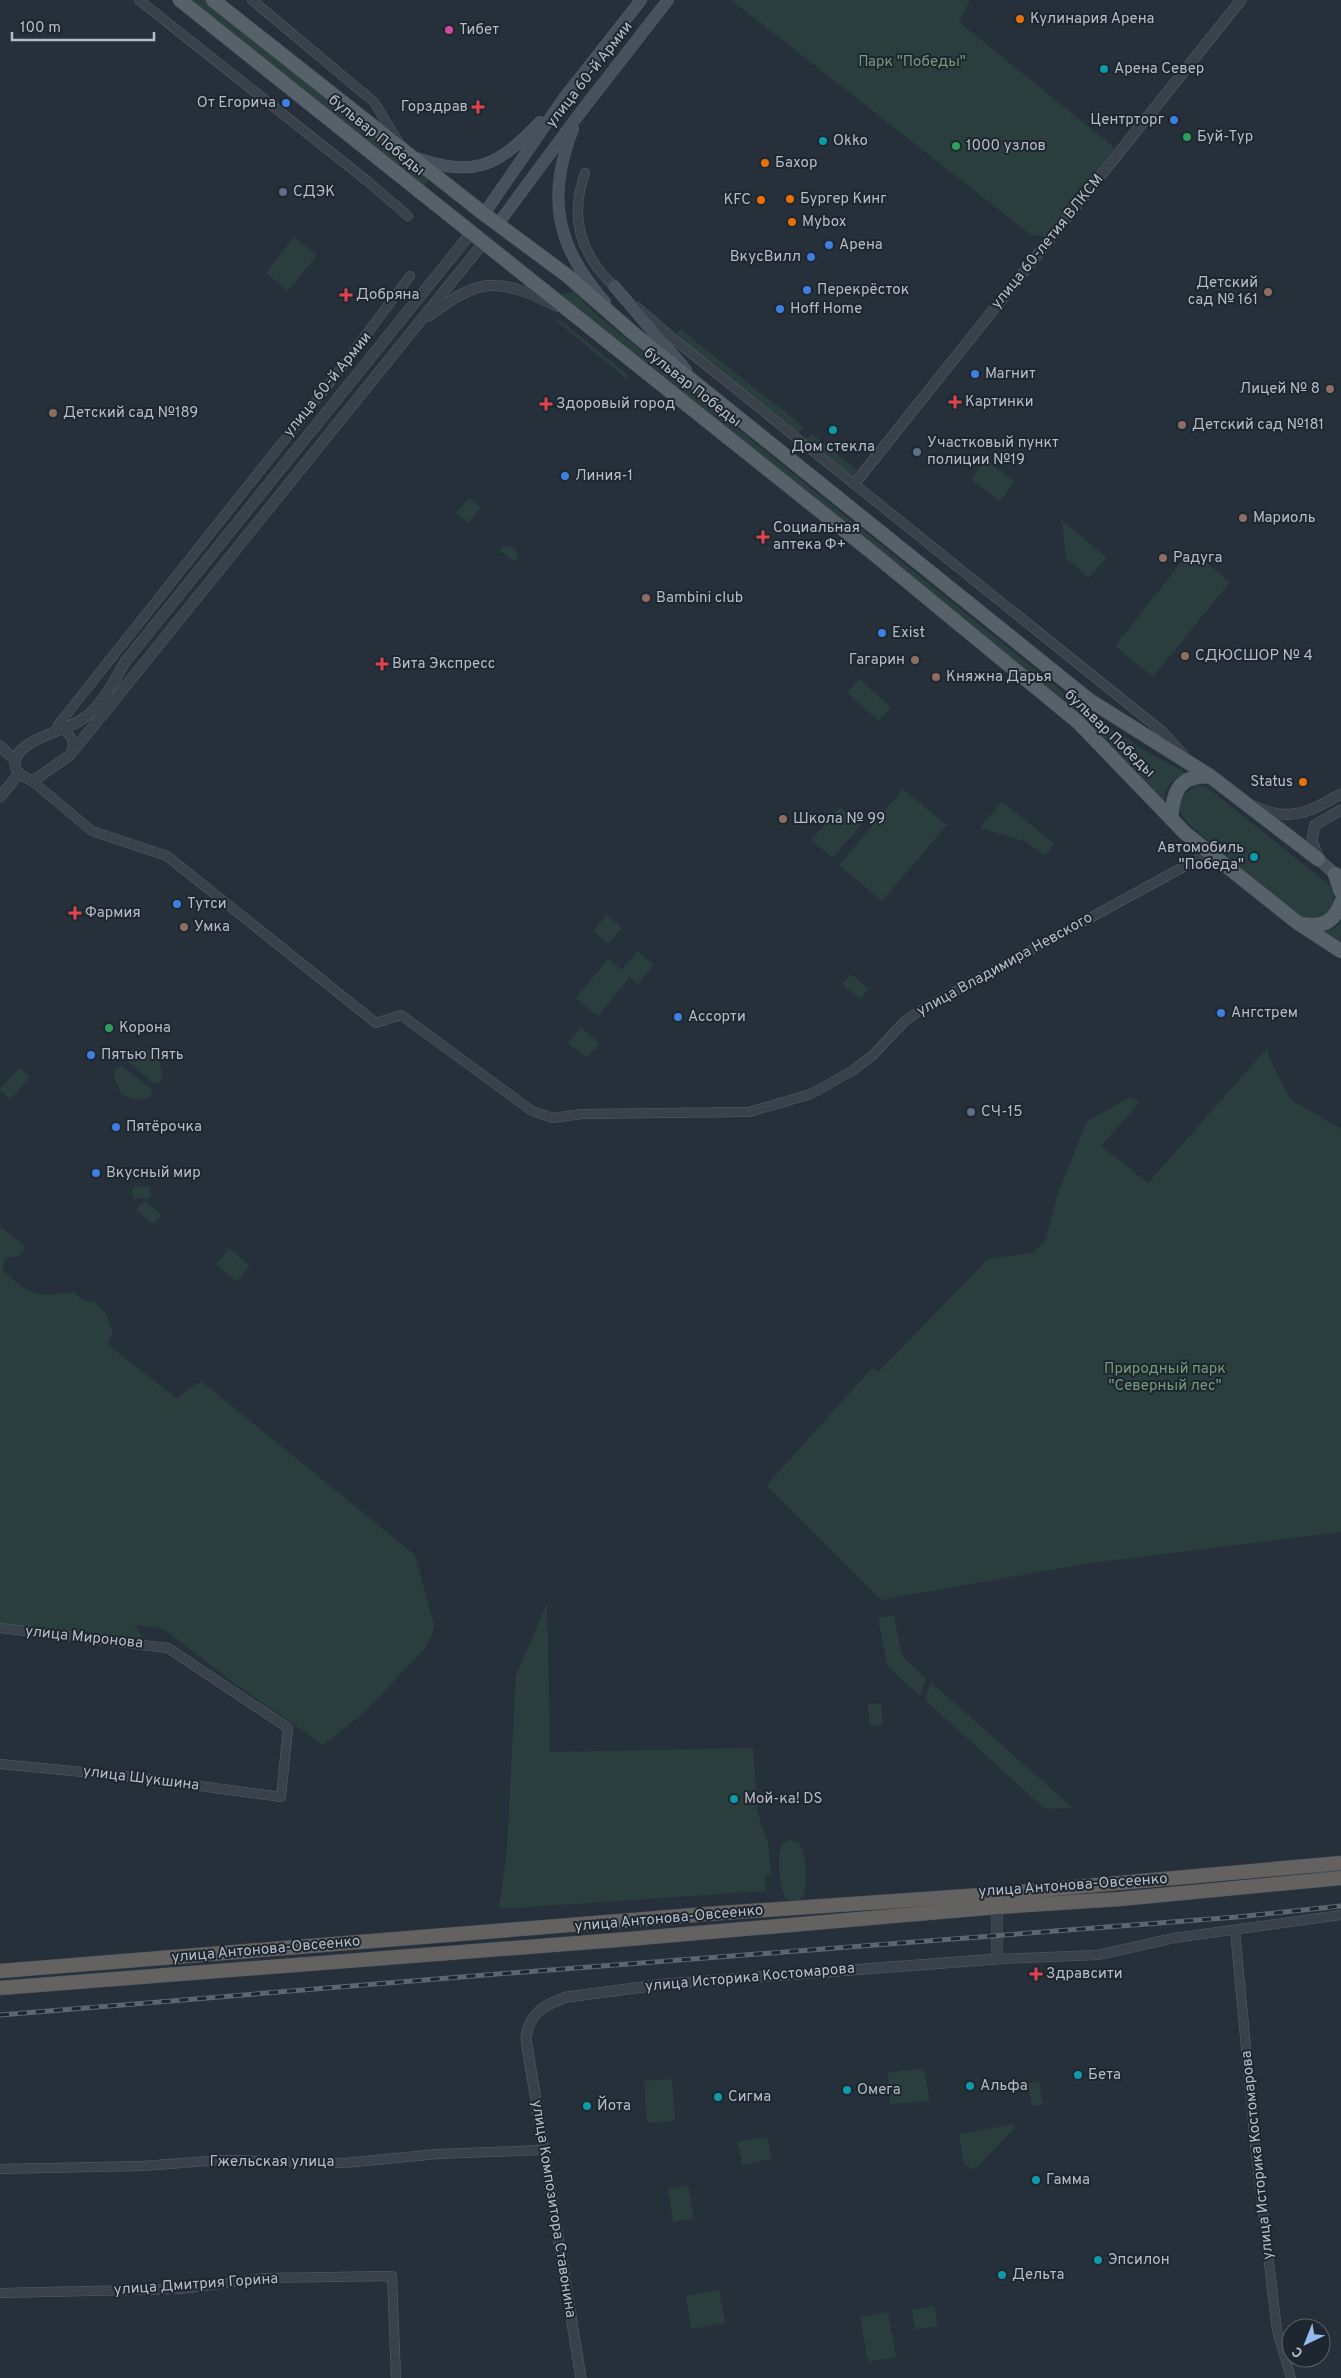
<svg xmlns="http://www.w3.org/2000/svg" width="1341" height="2378" font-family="Overpass,sans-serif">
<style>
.green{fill:#2a3e3d}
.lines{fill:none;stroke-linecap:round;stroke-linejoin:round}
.minor-casing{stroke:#575f68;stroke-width:10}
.tertiary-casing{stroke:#575f68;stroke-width:11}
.secondary-casing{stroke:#575f68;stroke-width:12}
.primary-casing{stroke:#454d56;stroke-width:15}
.trunk-casing{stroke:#444c55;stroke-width:15}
.minor{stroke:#39414a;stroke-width:9}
.tertiary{stroke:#39414a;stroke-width:10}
.secondary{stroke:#47515d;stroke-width:11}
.primary{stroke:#57616a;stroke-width:14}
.trunk{stroke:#646260;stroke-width:14}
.rail-casing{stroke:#5b6671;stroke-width:5}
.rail{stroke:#1e262f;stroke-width:3;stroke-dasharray:9;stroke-linecap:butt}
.food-dot{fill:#e8710a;stroke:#1e262f;stroke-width:2}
.hotel-dot{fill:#d1479c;stroke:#1e262f;stroke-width:2}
.culture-dot{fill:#0f9aa8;stroke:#1e262f;stroke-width:2}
.shop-dot{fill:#3f7fe0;stroke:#1e262f;stroke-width:2}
.health-dot{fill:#e0444e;stroke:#1e262f;stroke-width:2}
.leisure-dot{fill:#2e9e5b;stroke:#1e262f;stroke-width:2}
.service-dot{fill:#5c6f8a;stroke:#1e262f;stroke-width:2}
.education-dot{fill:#8d6e63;stroke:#1e262f;stroke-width:2}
.labels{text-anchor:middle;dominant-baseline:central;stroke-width:4;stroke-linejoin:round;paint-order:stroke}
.poi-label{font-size:15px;fill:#b5bcc6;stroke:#1e262f;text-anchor:start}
.park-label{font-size:15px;fill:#75997b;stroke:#1e262f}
.street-label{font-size:15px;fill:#b5bcc6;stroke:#1e262f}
</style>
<rect width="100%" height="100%" fill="#25303a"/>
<path class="green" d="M191,0H206L430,178L424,186Z
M731,0H970L959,22L1115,148L1045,236L1031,235Z
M294,237L317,255L288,291L266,273Z
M573,291L596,314L1090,714L1144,750L1186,773C1173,778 1166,786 1164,800L1084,717L561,295Z
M550,316L563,322L629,376L627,379Z
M680,329L804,427L798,433L675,335Z
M812,434L857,470L852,476L807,440Z
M986,459L1015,482L1000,501L971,479Z
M469,498L481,508L468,523L456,513Z
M1062,521L1107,557L1089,578L1066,558Z
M504,546C513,546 516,548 518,557L516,561L512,560L501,552V547Z
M1191,550L1230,582L1153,677L1115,646Z
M859,679L891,707L879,721L847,693Z
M1197,785L1208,788L1332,887C1338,912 1324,925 1300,916L1192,827C1174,810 1176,798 1197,785Z
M903,789L947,825L882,901L839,865Z
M1002,802L1055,844L1045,856L1026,842L980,828Z
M840,807L861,825L833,858L811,840Z
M607,915L622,928L608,944L593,931Z
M1341,922V941L1324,931L1335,928Z
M637,951L654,965L638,984L630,977L598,1016L576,998L608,959L622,970Z
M851,974L869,989L860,999L842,984Z
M581,1027L599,1043L587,1058L568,1043Z
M139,1048L149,1050L159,1058L163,1078L157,1083H153L125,1059L126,1051Z
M1267,1048L1272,1064L1291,1100L1341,1129V1532L1091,1563L881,1600L767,1486L772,1479L872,1368L879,1371L988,1259L1031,1253L1045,1242L1058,1193L1087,1121L1132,1096L1131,1098L1140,1102L1101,1146L1148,1183Z
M120,1065L152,1089L151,1097L139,1100L122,1095L115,1081L114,1071Z
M19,1068L30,1077L10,1100L0,1089Z
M150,1186L151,1198L133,1199L132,1187Z
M144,1200L162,1215L153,1224L136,1210Z
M0,1226L26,1247L19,1256L5,1258L3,1271C32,1296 36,1297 73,1292L85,1301L94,1302L105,1312L113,1333L107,1344L176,1398L201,1381L415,1555L434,1625L432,1635L425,1648L365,1712L323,1745L238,1686L166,1631L161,1628L134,1625L147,1644L0,1628Z
M229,1248L250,1266L237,1282L216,1264Z
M547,1603L550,1752L753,1748L758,1814L768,1842L771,1874L765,1875V1891L499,1909L507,1848L516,1675Z
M894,1615L902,1656L926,1678L920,1696L887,1666L878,1618Z
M931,1682L1073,1808L1045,1809L925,1700Z
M881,1703L883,1725L870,1726L868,1704Z
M790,1840L799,1842C807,1857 808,1882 803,1898L795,1902L786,1899C779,1885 777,1859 782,1844Z
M924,2069L930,2101L890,2104L888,2072Z
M672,2079L675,2121L647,2123L644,2081Z
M1039,2081L1043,2105L1032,2106L1028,2083Z
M1014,2124L1015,2128L975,2169L964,2165L959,2134Z
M767,2137L772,2159L742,2165L738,2142Z
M688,2185L694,2219L673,2222L668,2189Z
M719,2290L725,2323L691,2329L686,2296Z
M934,2306L938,2326L915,2330L912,2310Z
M888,2312L896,2357L868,2362L860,2317Z"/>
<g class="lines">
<g class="minor-casing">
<path id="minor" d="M139,0L366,180L408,216
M252,0L374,102L399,143
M585,173C568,220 582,258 618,290
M637,307L676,341L1163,732L1184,755
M58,725L336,375L410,276
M62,729C72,735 75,742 71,753
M31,780L92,831L167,856L376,1023L401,1015L532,1111L553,1118L581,1114L749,1112L811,1094L852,1071L872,1056L905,1021L921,1010L1209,853
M0,1628L168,1648L288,1728L281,1797L134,1777L0,1764
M1235,1930L1255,2144L1277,2330L1291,2378
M997,1959L1098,1955L1174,1938L1341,1915
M0,2169L142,2166L222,2160L345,2163L437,2154L543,2150
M0,2293L181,2289L265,2278L392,2276L396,2378"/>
</g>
<g class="tertiary-casing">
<path id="tertiary" d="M471,233L125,662C114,681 101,708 81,720C66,731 13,740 15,765C16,774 24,777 31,780L37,778L70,755L484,242
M429,316C481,276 499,278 557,306
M855,483L1241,0
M0,746L15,760
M0,797L19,774
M1256,807C1291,823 1310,811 1341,794
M1318,858L1312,840L1315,825L1341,810
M581,2378L526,2039C528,2014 545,2004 567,1997L666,1984L997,1959V1900"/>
</g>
<g class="secondary-casing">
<path id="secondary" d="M573,129C546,197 556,247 605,302
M416,158C476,178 498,166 540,122
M484,214L564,98L641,0
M498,224L580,113L668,0
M614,286L686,370
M1318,859L1335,874"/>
</g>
<g class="primary-casing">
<path id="primary" d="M180,0L874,554L1078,722L1185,833L1298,923L1341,951
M213,0L484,214L569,277L633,333L1089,700L1210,776L1318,859
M1171,818C1174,789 1179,776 1210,776
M1335,874L1341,892
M1301,924C1320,928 1334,923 1341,903"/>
</g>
<g class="trunk-casing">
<path id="trunk" d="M0,1971L707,1914L996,1894L1341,1863
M0,1988L617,1940L997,1907L1120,1899L1341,1878"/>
</g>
<use href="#minor" class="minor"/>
<use href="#tertiary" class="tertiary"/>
<use href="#secondary" class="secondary"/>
<use href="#primary" class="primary"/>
<use href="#trunk" class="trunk"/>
<g class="rail-casing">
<path id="rail" d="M0,2015L485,1975L1237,1917L1341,1906"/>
</g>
<use href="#rail" class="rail"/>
</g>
<g class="food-dot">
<circle cx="1020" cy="19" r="5"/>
<circle cx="765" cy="163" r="5"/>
<circle cx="790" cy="199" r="5"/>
<circle cx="761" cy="200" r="5"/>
<circle cx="792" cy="222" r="5"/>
<circle cx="1303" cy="782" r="5"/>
</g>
<circle class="hotel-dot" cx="449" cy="30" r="5"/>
<g class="culture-dot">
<circle cx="1104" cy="69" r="5"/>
<circle cx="823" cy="141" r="5"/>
<circle cx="833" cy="430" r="5"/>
<circle cx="1254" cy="857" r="5"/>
<circle cx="734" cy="1799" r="5"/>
<circle cx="1078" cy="2075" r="5"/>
<circle cx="970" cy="2086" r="5"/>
<circle cx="847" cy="2090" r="5"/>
<circle cx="718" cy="2097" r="5"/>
<circle cx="587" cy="2106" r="5"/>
<circle cx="1036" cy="2180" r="5"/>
<circle cx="1098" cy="2260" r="5"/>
<circle cx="1002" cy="2275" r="5"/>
</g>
<g class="shop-dot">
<circle cx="286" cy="103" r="5"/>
<circle cx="1174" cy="120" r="5"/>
<circle cx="829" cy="245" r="5"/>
<circle cx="811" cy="257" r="5"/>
<circle cx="807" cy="290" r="5"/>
<circle cx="780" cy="309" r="5"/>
<circle cx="975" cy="374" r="5"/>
<circle cx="565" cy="476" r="5"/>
<circle cx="882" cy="633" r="5"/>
<circle cx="177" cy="904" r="5"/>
<circle cx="1221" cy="1013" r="5"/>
<circle cx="678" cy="1017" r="5"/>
<circle cx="91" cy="1055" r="5"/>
<circle cx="116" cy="1127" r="5"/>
<circle cx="96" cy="1173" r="5"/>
</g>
<g class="health-dot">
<path d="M475.5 99.5h5v5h5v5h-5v5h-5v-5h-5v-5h5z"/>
<path d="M343.5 287.5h5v5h5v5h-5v5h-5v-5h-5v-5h5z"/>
<path d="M952.5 394.5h5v5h5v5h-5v5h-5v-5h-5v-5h5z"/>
<path d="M543.5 396.5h5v5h5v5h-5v5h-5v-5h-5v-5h5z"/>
<path d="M760.5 529.5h5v5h5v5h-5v5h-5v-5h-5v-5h5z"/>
<path d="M379.5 656.5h5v5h5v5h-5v5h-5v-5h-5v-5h5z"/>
<path d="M72.5 905.5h5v5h5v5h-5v5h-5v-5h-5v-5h5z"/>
<path d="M1033.5 1966.5h5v5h5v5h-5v5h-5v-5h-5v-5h5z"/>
</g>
<g class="leisure-dot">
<circle cx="1187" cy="137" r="5"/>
<circle cx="956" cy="146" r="5"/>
<circle cx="109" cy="1028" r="5"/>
</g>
<g class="service-dot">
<circle cx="283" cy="192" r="5"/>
<circle cx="917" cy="452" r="5"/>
<circle cx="971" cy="1112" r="5"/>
</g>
<g class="education-dot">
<circle cx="1268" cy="292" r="5"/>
<circle cx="1330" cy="389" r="5"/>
<circle cx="53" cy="413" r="5"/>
<circle cx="1182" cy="425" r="5"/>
<circle cx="1243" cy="518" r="5"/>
<circle cx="1163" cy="558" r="5"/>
<circle cx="646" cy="598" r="5"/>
<circle cx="1185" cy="656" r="5"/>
<circle cx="915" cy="660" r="5"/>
<circle cx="936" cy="677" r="5"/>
<circle cx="783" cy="819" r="5"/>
<circle cx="184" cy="927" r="5"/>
</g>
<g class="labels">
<g class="poi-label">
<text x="1030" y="19">Кулинария Арена</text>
<text x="459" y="30">Тибет</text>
<text x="1114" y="69">Арена Север</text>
<text x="276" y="103" text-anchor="end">От Егорича</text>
<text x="468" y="107" text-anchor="end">Горздрав</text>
<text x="1164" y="120" text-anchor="end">Центрторг</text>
<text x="1197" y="137">Буй-Тур</text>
<text x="833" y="141">Okko</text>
<text x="966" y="146">1000 узлов</text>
<text x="775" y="163">Бахор</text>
<text x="293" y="192">СДЭК</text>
<text x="800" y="199">Бургер Кинг</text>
<text x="751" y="200" text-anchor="end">KFC</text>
<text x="802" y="222">Mybox</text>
<text x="839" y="245">Арена</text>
<text x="801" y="257" text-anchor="end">ВкусВилл</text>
<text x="1258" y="283" text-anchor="end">Детский<tspan x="1258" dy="17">сад № 161</tspan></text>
<text x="817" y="290">Перекрёсток</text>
<text x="356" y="295">Добряна</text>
<text x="790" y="309">Hoff Home</text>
<text x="985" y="374">Магнит</text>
<text x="1320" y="389" text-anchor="end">Лицей № 8</text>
<text x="965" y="402">Картинки</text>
<text x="556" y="404">Здоровый город</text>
<text x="63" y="413">Детский сад №189</text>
<text x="1192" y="425">Детский сад №181</text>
<text x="927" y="443">Участковый пункт<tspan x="927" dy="17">полиции №19</tspan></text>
<text x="833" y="447" text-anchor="middle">Дом стекла</text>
<text x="575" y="476">Линия-1</text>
<text x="1253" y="518">Мариоль</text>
<text x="773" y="528">Социальная<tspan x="773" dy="17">аптека Ф+</tspan></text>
<text x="1173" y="558">Радуга</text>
<text x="656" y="598">Bambini club</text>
<text x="892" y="633">Exist</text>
<text x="1195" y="656">СДЮСШОР № 4</text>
<text x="905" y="660" text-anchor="end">Гагарин</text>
<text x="392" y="664">Вита Экспресс</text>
<text x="946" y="677">Княжна Дарья</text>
<text x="1293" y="782" text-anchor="end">Status</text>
<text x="793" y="819">Школа № 99</text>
<text x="1244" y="848" text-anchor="end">Автомобиль<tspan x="1244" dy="17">"Победа"</tspan></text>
<text x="187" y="904">Тутси</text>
<text x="85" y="913">Фармия</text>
<text x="194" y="927">Умка</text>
<text x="1231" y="1013">Ангстрем</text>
<text x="688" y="1017">Ассорти</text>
<text x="119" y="1028">Корона</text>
<text x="101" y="1055">Пятью Пять</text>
<text x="981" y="1112">СЧ-15</text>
<text x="126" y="1127">Пятёрочка</text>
<text x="106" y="1173">Вкусный мир</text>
<text x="744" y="1799">Мой-ка! DS</text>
<text x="1046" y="1974">Здравсити</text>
<text x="1088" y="2075">Бета</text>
<text x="980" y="2086">Альфа</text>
<text x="857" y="2090">Омега</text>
<text x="728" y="2097">Сигма</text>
<text x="597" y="2106">Йота</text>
<text x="1046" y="2180">Гамма</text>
<text x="1108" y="2260">Эпсилон</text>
<text x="1012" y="2275">Дельта</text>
</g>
<g class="park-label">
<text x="912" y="62">Парк "Победы"</text>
<text x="1165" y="1369">Природный парк<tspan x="1165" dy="17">"Северный лес"</tspan></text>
</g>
<g class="street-label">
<text transform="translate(590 75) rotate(-52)">улица 60-й Армии</text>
<text transform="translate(376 136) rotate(39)">бульвар Победы</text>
<text transform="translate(1048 242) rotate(-51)">улица 60-летия ВЛКСМ</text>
<text transform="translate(328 385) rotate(-51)">улица 60-й Армии</text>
<text transform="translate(692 388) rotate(38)">бульвар Победы</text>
<text transform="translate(1109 734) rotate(44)">бульвар Победы</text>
<text transform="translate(1005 965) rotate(-29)">улица Владимира Невского</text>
<text transform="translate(84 1638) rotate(6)">улица Миронова</text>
<text transform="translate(141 1779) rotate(7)">улица Шукшина</text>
<text transform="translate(1073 1886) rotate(-4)">улица Антонова-Овсеенко</text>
<text transform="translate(669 1919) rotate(-5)">улица Антонова-Овсеенко</text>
<text transform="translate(266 1950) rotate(-5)">улица Антонова-Овсеенко</text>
<text transform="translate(750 1978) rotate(-5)">улица Историка Костомарова</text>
<text transform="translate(1258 2155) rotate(-96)">улица Историка Костомарова</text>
<text x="272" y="2162">Гжельская улица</text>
<text transform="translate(553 2209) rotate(81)">улица Композитора Ставонина</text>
<text transform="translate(196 2285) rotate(-4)">улица Дмитрия Горина</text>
</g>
</g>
<g transform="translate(1306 2343) rotate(223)"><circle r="24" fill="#1e262f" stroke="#5a626b"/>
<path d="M0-4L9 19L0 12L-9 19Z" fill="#92bced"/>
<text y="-8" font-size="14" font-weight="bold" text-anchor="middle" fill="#b5bcc6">С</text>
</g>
<path d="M12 32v8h142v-8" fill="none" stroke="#b5bcc6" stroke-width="2.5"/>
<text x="20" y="32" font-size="15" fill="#b5bcc6" stroke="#1e262f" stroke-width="4" paint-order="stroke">100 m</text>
</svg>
